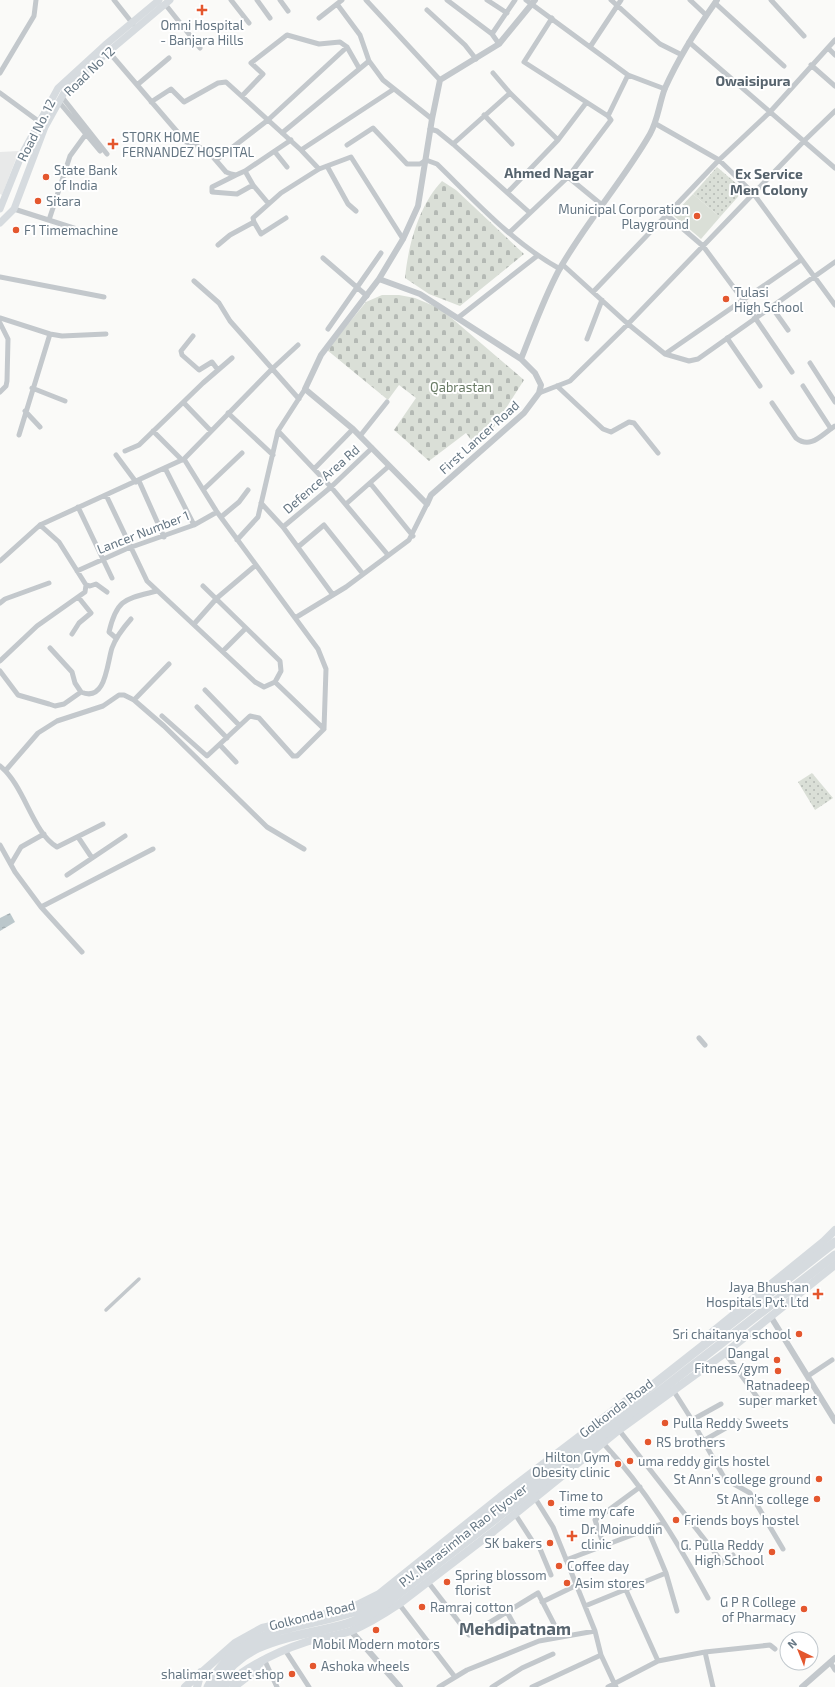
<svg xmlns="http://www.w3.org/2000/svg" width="835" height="1687" font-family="'Exo 2',sans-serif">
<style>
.built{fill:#e8e9e9}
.grass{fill:url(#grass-dots)}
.cemetery{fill:url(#cemetery-stones)}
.pitch{fill:#dadfd7}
.water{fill:url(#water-ripples)}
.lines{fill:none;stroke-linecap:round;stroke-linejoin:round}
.pedestrian{stroke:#c3c8cc;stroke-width:3.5}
.minor{stroke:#c3c8cc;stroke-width:5}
.tertiary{stroke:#c3c8cc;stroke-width:6}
.secondary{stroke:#d6dbdf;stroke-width:7}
.primary{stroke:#d6dbdf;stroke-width:8}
.trunk{stroke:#d6dbdf;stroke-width:8}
.motorway{stroke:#d6dbdf;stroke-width:9}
.poi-dot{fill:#e4572e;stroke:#fff;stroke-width:1.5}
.labels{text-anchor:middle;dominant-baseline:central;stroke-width:4;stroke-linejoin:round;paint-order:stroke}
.poi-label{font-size:13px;fill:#657683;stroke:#fff;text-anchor:start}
.street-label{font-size:13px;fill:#657683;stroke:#fff}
.park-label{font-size:13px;fill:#687a64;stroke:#fff}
.neighbourhood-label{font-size:14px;font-weight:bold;fill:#57646e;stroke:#fff}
.district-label{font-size:17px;font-weight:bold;fill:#57646e;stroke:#fff}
</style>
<defs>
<pattern id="grass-dots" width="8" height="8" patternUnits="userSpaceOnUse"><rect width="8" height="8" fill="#dadfd7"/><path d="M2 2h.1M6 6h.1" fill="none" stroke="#b4b9b4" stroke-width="1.8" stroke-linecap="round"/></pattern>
<pattern id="cemetery-stones" width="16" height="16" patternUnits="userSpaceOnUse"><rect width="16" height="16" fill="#dadfd7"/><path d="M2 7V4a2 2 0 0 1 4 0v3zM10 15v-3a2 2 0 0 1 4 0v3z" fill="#b4b9b4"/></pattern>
<pattern id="water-ripples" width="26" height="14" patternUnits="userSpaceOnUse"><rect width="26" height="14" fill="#bbc7cb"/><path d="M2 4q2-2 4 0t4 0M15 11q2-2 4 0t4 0" fill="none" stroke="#9ca6aa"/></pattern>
</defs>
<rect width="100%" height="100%" fill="#fafaf8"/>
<path class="built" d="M19,151L2,195L0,194V152Z"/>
<path class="grass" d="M717,167L744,190L720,217L693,194Z
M812,773L833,798L815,810L798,782Z"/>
<path class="cemetery" d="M442,181L456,190L524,254L460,306L429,294L405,278C408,246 419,205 442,181Z
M382,295H399L415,298L441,309L524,380L492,430L475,445L466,433L429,461L394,430L416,398L399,385L388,400L327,350L366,302Z"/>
<path class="pitch" d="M693,194L720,217L701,239L673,215Z"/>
<path class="water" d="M10,913L15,922L0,931V918Z"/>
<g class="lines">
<path class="pedestrian" d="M106,1310L139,1279"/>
<path class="minor" d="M114,0L133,24
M231,0L249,23
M257,0L270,18
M280,0L288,11
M366,0L440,80
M447,0L492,34L499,44
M487,0L507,13
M526,0L628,75L665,89
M611,0L660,44L682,55
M690,0L706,15
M771,0L804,36
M715,3L784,66
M165,4L200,48
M337,4L360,35L369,61L383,80L432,119
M427,10L465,45L476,59
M319,18L342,0
M552,18L524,62L608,116L628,75
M492,34L515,0
M689,42L835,168
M590,47L621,0
M828,48L835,55
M108,51L186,142L207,150L226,172L231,174L236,175L245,171L291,140
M811,65L835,86
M0,73L34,16L36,0
M493,73L510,93L558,140
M137,85L169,58
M0,93L41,123
M242,96L263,74L251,63L287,35L319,44L340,42L347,47L359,68
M62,97L107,154
M59,102L100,151
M151,102L171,89L184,102L218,83L226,82L301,150L319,169
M484,115L512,144
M656,124L719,160L753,193L835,305
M430,129L437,131L453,144L530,213L568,177L611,120L608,116
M282,133L369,61
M453,144L510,93
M347,145L373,128L407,164H420L426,160L437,164C476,202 513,243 560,269
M301,150L394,89
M275,152L287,167
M216,160L268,120L347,47
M327,166L348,204L356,211
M245,171L253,185L268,203
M236,175L212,187V192L237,194L253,185
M568,177L602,205
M508,192L558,140L586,103
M14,209L83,231
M668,216L703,246L743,300L792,372
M49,220L70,156L86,134
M254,222L261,234L286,218
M509,233L530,213
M218,245L230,235L254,222L253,218L281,193L319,169L351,157L403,239
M323,258L367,296
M563,265L628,324L665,354L801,260
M0,277L104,297
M194,281L219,303L230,321L299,399
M593,292L719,160L770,112L835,40
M771,306L788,330
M459,317L537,256
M0,318L50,334L62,336L106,334
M0,323L8,339L7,381L6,386L0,392
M328,329L381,253
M193,336L181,351L182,355L199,370L212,362L218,370
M727,338L760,386
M587,339L602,300
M665,354L689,361L698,359L835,262
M810,363L835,402
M557,386L603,429L611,432L629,422L634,423L658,453
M803,386L831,429
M32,388L65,401
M539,393L570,381L628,324L805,140L835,111
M184,403L211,431
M772,403L796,438C811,450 822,434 835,426
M25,411L40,427
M228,413L273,455
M153,431L182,460
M278,431L331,487L388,555
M19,435L50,334
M360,436L387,402
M125,451L139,445L203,383L232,358
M116,455L136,482
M165,468L194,525
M314,469L353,429
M139,481L164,537
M370,483L413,536
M204,489L242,453
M106,495L147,581L255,682L264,687L275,682L281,671L280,661L203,586
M261,503L283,527L333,595
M346,504L389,466
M78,507L112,578
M221,517L239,502L248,490
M283,527L331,487L372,448
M237,540L258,517L278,431L305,389
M298,547L324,525L363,574
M0,561L40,525L184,459L272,369L298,345
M77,571L126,549L194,525L217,512
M86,585L90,586L96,584L107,592
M0,603L5,599L49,583
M295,618L346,587L409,540L427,504
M194,624L217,598L256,565
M72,634L79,623L91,613L79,598
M116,638L109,632C117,598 126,599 157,591
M50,648L72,672L75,683L81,692
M223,651L246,628
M0,661L37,626L85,592L86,585L59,542L40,525
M0,671L18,695L49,704L55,706L64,704L81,692C106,703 107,663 112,648C116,637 123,628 131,619
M275,682L324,729
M205,690L239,725
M134,700L169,664
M197,707L227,738
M162,716L207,756L250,716L259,718L293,756H297L324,729L326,669L318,649L217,512L184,459
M220,745L236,762
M0,766C25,786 32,832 57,847L103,824
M6,770L38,733L57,721L103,706L119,695H124L134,700L164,726L267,827L304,849
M78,837L92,858
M0,845L15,872L41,907L82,952
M11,864L21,847L44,834
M67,875L125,836
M41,907L153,849
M699,1038L705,1045
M725,1353L763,1405
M808,1376L832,1360
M673,1390L692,1420L721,1404
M691,1419L725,1479L750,1493L783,1549
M619,1430L723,1563L733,1555
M703,1441L738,1421
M603,1443C646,1489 678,1543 708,1598
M535,1498L553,1527L595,1631L601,1655L616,1687
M515,1514L533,1542L538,1544L551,1575
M648,1530L666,1573L677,1611
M604,1546L595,1520L640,1487
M566,1560L664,1523
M428,1582L469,1635L538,1593L554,1624
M626,1590L658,1661
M542,1602L577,1585
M399,1604L455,1677
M585,1606L666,1573
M507,1612L518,1632
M285,1650L309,1687
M705,1652L713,1687
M264,1659L277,1687
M830,1662L835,1670
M439,1687L467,1670L539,1641L595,1631
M492,1687L522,1668L553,1654
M532,1687L601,1655
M608,1687L658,1661L705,1652L770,1645L775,1649"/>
<path class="tertiary" d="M535,0L499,44L440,80L432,119L418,206L403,239L379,279L321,355L305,389L353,429L427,504L431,495L524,413L539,393L541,385L535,373L521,359C533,329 544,298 559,270C586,222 623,181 650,134C658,120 659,104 665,88C679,57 698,27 717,0
M379,279L420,294L521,359
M771,1317L835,1421
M351,1631L400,1687
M802,1687L835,1658"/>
<path class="secondary" d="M0,209L22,154L58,88L105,45L159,0
M0,223L14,209L45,127L65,91L82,74L170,0"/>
<path class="primary" d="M197,1687L201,1672
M234,1687L252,1673L262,1661"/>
<path class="trunk" d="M711,1333L824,1241L835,1230
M185,1687L235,1643L262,1628L351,1608L379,1594L500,1497L635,1394
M223,1687C248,1666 275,1652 306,1642C321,1637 337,1636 351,1631C368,1624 384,1614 399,1604L494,1531L619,1430L725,1353L835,1265"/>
<path class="motorway" d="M208,1687C245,1615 317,1634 378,1601L835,1242
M217,1687C243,1636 301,1638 349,1623C361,1619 372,1614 382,1607L835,1255"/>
</g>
<g class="poi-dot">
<path d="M200 4h4v4h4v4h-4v4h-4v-4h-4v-4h4z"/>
<path d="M111 138h4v4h4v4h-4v4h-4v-4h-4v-4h4z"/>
<circle cx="46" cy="177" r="4"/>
<circle cx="38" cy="201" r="4"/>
<circle cx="697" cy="216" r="4"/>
<circle cx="16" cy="230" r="4"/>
<circle cx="726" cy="299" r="4"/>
<path d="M816 1288h4v4h4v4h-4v4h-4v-4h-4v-4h4z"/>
<circle cx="799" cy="1334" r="4"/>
<circle cx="777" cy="1360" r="4"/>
<circle cx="778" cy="1371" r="4"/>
<circle cx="665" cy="1423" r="4"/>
<circle cx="648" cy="1442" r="4"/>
<circle cx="630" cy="1461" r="4"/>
<circle cx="618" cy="1464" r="4"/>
<circle cx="819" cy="1479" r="4"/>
<circle cx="817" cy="1499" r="4"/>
<circle cx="551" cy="1503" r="4"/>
<circle cx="676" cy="1520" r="4"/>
<path d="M570 1530h4v4h4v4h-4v4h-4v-4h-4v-4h4z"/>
<circle cx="550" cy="1543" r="4"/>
<circle cx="772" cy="1552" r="4"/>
<circle cx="559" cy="1566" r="4"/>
<circle cx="447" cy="1582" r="4"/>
<circle cx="567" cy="1583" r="4"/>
<circle cx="422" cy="1607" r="4"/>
<circle cx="804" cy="1609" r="4"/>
<circle cx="376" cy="1630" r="4"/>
<circle cx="313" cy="1666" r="4"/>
<circle cx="292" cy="1674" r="4"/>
</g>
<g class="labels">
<g class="poi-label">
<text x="202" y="25" text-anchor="middle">Omni Hospital<tspan x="202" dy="15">- Banjara Hills</tspan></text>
<text x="122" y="137">STORK HOME<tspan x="122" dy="15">FERNANDEZ HOSPITAL</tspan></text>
<text x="54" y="170">State Bank<tspan x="54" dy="15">of India</tspan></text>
<text x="46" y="201">Sitara</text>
<text x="689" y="209" text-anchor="end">Municipal Corporation<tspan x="689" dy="15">Playground</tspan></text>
<text x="24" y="230">F1 Timemachine</text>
<text x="734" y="292">Tulasi<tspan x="734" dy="15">High School</tspan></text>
<text x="809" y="1287" text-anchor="end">Jaya Bhushan<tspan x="809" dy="15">Hospitals Pvt. Ltd</tspan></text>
<text x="791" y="1334" text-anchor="end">Sri chaitanya school</text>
<text x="769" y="1353" text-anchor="end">Dangal<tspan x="769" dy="15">Fitness/gym</tspan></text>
<text x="778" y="1385" text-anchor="middle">Ratnadeep<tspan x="778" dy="15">super market</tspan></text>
<text x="673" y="1423">Pulla Reddy Sweets</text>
<text x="656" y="1442">RS brothers</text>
<text x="610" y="1457" text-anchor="end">Hilton Gym<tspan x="610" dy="15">Obesity clinic</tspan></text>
<text x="638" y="1461">uma reddy girls hostel</text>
<text x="811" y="1479" text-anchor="end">St Ann's college ground</text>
<text x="559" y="1496">Time to<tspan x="559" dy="15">time my cafe</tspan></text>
<text x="809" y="1499" text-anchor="end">St Ann's college</text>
<text x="684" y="1520">Friends boys hostel</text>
<text x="581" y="1529">Dr. Moinuddin<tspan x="581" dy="15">clinic</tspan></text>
<text x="542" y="1543" text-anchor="end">SK bakers</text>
<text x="764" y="1545" text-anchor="end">G. Pulla Reddy<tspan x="764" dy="15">High School</tspan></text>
<text x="567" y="1566">Coffee day</text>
<text x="455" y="1575">Spring blossom<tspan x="455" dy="15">florist</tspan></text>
<text x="575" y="1583">Asim stores</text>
<text x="796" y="1602" text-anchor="end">G P R College<tspan x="796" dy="15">of Pharmacy</tspan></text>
<text x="430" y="1607">Ramraj cotton</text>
<text x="376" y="1644" text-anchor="middle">Mobil Modern motors</text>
<text x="321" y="1666">Ashoka wheels</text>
<text x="284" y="1674" text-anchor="end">shalimar sweet shop</text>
</g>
<g class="street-label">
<text transform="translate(89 71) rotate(-44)">Road No 12</text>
<text transform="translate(36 130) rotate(-63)">Road No. 12</text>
<text transform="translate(479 437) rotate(-42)">First Lancer Road</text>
<text transform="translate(321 479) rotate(-41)">Defence Area Rd</text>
<text transform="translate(143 532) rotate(-21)">Lancer Number 1</text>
<text transform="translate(616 1408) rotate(-37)">Golkonda Road</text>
<text transform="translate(463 1535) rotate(-38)">P.V. Narasimha Rao Flyover</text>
<text transform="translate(312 1615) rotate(-14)">Golkonda Road</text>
</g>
<g class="park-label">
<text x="461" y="387">Qabrastan</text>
</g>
<g class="neighbourhood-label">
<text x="753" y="80">Owaisipura</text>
<text x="549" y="172">Ahmed Nagar</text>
<text x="769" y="173">Ex Service<tspan x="769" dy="16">Men Colony</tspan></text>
</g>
<g class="district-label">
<text x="515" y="1628">Mehdipatnam</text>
</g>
</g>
<g transform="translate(799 1651) rotate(317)"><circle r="19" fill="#ffffff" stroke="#c1c8cd"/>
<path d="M0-3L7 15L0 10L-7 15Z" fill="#e4572e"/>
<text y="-6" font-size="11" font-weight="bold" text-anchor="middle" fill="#657683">N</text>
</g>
</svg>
